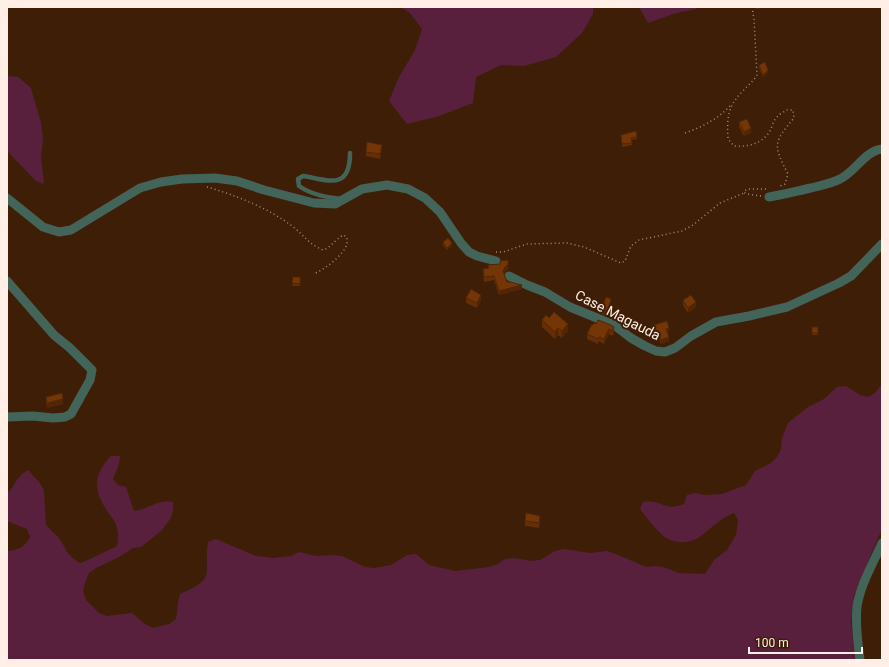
<svg xmlns="http://www.w3.org/2000/svg" width="889" height="667" font-family="Roboto,sans-serif">
<style>
.green{fill:#59203e}
.lines{fill:none;stroke-linecap:round;stroke-linejoin:round}
.path{stroke:#a48c7d;stroke-width:1.5;stroke-dasharray:1 3;stroke-linecap:butt}
.service{stroke:#436458;stroke-width:4.5}
.minor{stroke:#436458;stroke-width:9}
.wall{fill:#642e06}
.shaded-wall{fill:#512605}
.building{fill:#743607;stroke:#512605}
.labels{text-anchor:middle;dominant-baseline:central;stroke-width:4;stroke-linejoin:round;paint-order:stroke}
.street-label{font-size:14px;fill:#ffefe7;stroke:#3f1e08}
</style>
<rect width="100%" height="100%" fill="#3f1e08"/>
<path class="green" d="M401,7H593V14L582,33L556,57L524,66L501,65L476,77L473,103L439,116L407,124L389,101L399,77L415,50L422,29L410,13Z
M639,7H698L696,9L676,13L648,23Z
M7,76L18,77L31,88L41,123L43,139L41,157L44,184L36,181L7,151Z
M882,384V529L854,595L851,622L855,660H7V551C19,550 25,547 30,537L27,529L7,521V494C15,485 18,475 28,470L40,483L44,491L46,525C49,529 53,532 57,536C67,547 63,553 80,563L88,560L117,546C119,538 118,529 115,522C112,517 108,513 106,509C93,489 94,473 111,456H120L119,464L113,479L118,485L126,487L134,511C149,509 157,499 173,502V510L171,518L161,531L141,547L133,548L119,557L96,568L89,573L85,583L83,591L86,600L99,613L107,616L132,613L145,624L153,628L169,624L176,619C178,611 177,602 180,594C218,577 203,576 208,542L216,539L256,556L273,558L291,556L299,552L316,556L333,555L342,556L365,567L374,568L391,565L407,555L416,554L429,565L455,571L489,567L498,564L505,559L513,558L532,561L540,560L555,551L564,549L590,553L607,551L623,557L646,567L655,566L663,567L679,573L705,574L714,560L727,550L736,535L738,520L734,513C721,518 711,528 701,536C692,543 678,544 668,539C661,536 645,516 640,509L643,502C662,499 663,512 684,504L687,495L695,493L704,495L722,494L746,485L755,471L771,463L777,457L781,449L782,438L788,423L808,407L824,399L837,387L846,386L860,395L868,397L875,393Z"/>
<g class="lines">
<path class="path" d="M752,7L754,19L757,75C753,82 747,86 742,92C727,107 727,119 728,139L734,146C748,147 762,144 770,131C772,127 773,121 777,117C779,114 784,112 787,110H793L794,118C773,143 773,145 788,174L785,184L780,186
M685,133C702,127 718,119 730,106
M207,187C233,194 270,209 292,226C304,235 308,244 323,250C332,247 336,238 344,235L347,238C347,240 347,242 347,244C344,255 323,271 313,274
M761,196L747,194L745,193L744,191L748,189H767
M496,252H503L527,244L567,243L584,247L621,263L625,261L631,246L639,240L682,231L693,225L720,203L744,193"/>
<path class="service" d="M341,199C326,197 312,195 299,186L298,179L303,176C328,180 350,191 350,153"/>
<path class="minor" d="M769,197C783,195 797,191 811,188C821,185 831,184 840,179C855,172 865,151 882,149
M7,198L43,227L59,232L71,230L140,188L161,182L182,179L215,178L237,181L264,190L314,203L335,204L362,189L387,185L408,189L425,198L440,212L461,243L469,252L477,256L496,261
M509,276L527,285L545,292L570,307L614,325L631,338L645,346L656,351L665,352L675,348L691,336L716,322L749,316L787,307L839,283L851,276L882,244
M7,281L54,335L70,348L92,370L90,380L71,414L65,417L53,418L33,416L7,417
M860,660C858,643 855,625 857,607C860,585 873,564 882,543"/>
</g>
<path class="wall" d="M756,7H763V8L756,9Z
M759,65L768,72L763,77L759,68Z
M739,122L751,133L744,136L739,127Z
M621,135L637,137V139L631,140L632,145L622,147Z
M382,149L380,159L366,156V152Z
M443,242L452,246L447,250L443,245Z
M488,265L508,270L505,271L504,274L507,282L522,289L499,295L494,280L484,282L483,269L488,268Z
M293,277H300V286H292Z
M466,298L481,300L477,308L466,303Z
M683,300L696,307L688,313L683,305Z
M611,304L610,307L611,312L609,317L602,314V309Z
M542,320L568,331L562,338L558,335L555,339L542,327Z
M596,324L611,325L614,332L613,336L609,334L604,344L599,341L598,344L587,339V334L593,325Z
M651,326L669,332H667L669,341L661,344L658,336L653,337L651,331Z
M812,327H818V335H812Z
M46,397L63,404L47,408L46,402Z
M525,521H540L539,528L525,526Z"/>
<path class="shaded-wall" d="M768,70V72L763,77V75Z
M751,128V133L744,136V132Z
M382,145V149L380,159V154Z
M452,243V246L447,250V248Z
M508,265V270L505,271L503,276V271L505,267Z
M522,285V289L499,295V291Z
M481,295V300L477,308V303Z
M611,299V304L609,311V307Z
M696,302V307L688,313V308Z
M611,307V312L609,317V312Z
M568,324V331L562,338V331Z
M558,328V335L555,339V332Z
M669,328V332L666,333V329Z
M609,329V334L604,344V339Z
M658,331V336L653,337V333Z
M669,337V341L661,344V340Z
M63,399V404L47,408V403Z"/>
<path class="building" d="M765,62L768,70L763,75L759,65Z
M747,119L751,128L744,132L739,122Z
M636,131L637,137L631,138L632,143L622,144L621,135Z
M367,142L382,145L380,154L366,152Z
M448,238L452,243L447,248L443,242Z
M508,260V265L505,267L503,271L507,282H510L522,285L499,291L494,276L484,277L483,269L489,268L488,265L500,264V261Z
M293,277H300V284L292,283Z
M471,289L481,295L477,303L466,298Z
M691,295L696,302L688,308L683,300Z
M606,297L611,299L609,307H611L609,312L602,309Z
M554,312L568,324L562,331L558,328L555,332L542,320L546,315L549,318Z
M598,320L611,325L614,327L613,331L609,329L604,339L599,337L598,339L587,334L592,324L593,325L594,323L596,324Z
M667,321L669,328L666,329L669,337L661,340L658,331L653,333L651,326Z
M812,327H818V333H812Z
M62,393L63,399L47,403L46,397Z
M526,513L540,516L539,523L525,521Z"/>
<g class="labels">
<g class="street-label">
<text transform="translate(618 315) rotate(27)">Case Magauda</text>
</g>
</g>
<rect width="889" height="667" fill="none" stroke="#ffefe7" stroke-width="16"/>
<path d="M749 647v6h113v-6" fill="none" stroke="#ffefe7" stroke-width="2"/>
<text x="755" y="647" font-size="12" fill="#ffefe7" stroke="#3f1e08" stroke-width="3" paint-order="stroke">100 m</text>
</svg>
